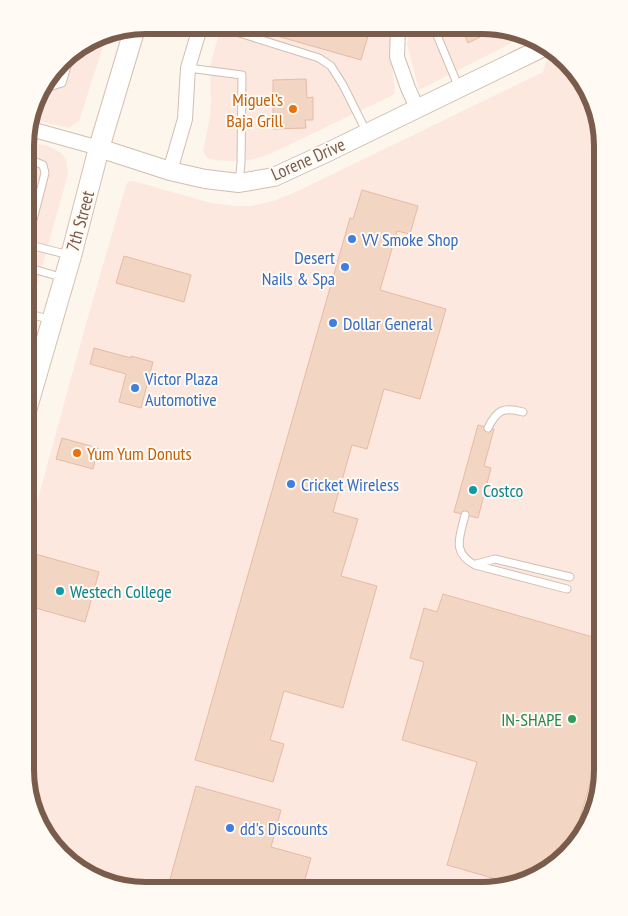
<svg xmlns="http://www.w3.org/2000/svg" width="628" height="916" font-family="'PT Sans Narrow',sans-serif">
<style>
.commercial{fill:#fde8e0}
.building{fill:#f3d5c3;stroke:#e6bba3}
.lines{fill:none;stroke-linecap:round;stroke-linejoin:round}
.service-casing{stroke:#d1beb0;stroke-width:9}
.minor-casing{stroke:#d1beb0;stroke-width:16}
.tertiary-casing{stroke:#d1beb0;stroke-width:20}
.secondary-casing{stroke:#d6c0b0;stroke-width:22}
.service{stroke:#fff;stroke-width:7}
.minor{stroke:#fff;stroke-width:14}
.tertiary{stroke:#fff;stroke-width:18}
.secondary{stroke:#fff;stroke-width:20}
.food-dot{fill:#e8710a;stroke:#fffaf3;stroke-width:2}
.shop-dot{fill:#3f7fe0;stroke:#fffaf3;stroke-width:2}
.culture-dot{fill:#0f9aa8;stroke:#fffaf3;stroke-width:2}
.leisure-dot{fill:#2e9e5b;stroke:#fffaf3;stroke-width:2}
.labels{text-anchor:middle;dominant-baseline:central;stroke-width:4;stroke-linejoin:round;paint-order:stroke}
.food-label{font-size:18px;fill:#c56008;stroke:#fffaf3;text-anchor:end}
.street-label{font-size:18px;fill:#7a5c4d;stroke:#fffaf3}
.shop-label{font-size:18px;fill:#366cbe;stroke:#fffaf3;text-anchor:start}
.culture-label{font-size:18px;fill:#0d838f;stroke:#fffaf3;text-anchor:start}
.leisure-label{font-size:18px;fill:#27864d;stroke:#fffaf3;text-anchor:end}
.rim{fill:none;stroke:#7a5c4d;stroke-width:6}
</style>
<rect width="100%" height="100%" fill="#fdf6ec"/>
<path class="commercial" d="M505,27L525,36L419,90L407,44L411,28Z
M392,28L390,46L395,93L389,97L268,155L250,160L231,161L215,160L207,158L203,151L210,117L211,102L210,66L220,30Z
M108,31L79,121L69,128L30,119L41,86L66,55Z
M559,54L594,99L603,146V778L578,843L529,882L482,891L130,890L73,866L34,817L25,770V546L82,338L126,185L128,182L133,181L211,203L236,206H251L274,201L300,190L543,72L546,61Z
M26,141L48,146L60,152L66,159L68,174L26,324Z"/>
<path class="building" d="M500,27L468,43L461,28Z
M370,29L361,60L256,30Z
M306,79L307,98L313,97V120H305L306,128L273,129V80Z
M26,168L33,170L26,196Z
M362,190L418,206L410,234L397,231L380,290L446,309L420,399L384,389L367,449L352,445L333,512L358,519L341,576L377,586L343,708L284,691L270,740L284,744L273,782L195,760L350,218L353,219Z
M124,256L191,275L184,302L116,283Z
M94,348L131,358V356L153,362L141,408L119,402L126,374L90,364Z
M478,425L494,429L484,466L491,468L478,518L454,512Z
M62,438L98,448L93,469L56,459Z
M32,553L99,572L85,622L25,605V578Z
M443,594L603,640V739L571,849L529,882L501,887L503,881L447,865L477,762L402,740L424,662L410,658L424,608L437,612Z
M196,786L281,810L271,847L311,858L302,890H167Z"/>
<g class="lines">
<g class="service-casing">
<path id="service" d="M434,28L459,88
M230,30L319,58L331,66L343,85L367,133
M188,68L242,75L241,164L239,181
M42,85L49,87L62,83L71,52
M26,226L33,220L45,173L43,165L26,158
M26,244L69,255
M26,267L64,278
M26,313L52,320
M26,348L42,352
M488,428C497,409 504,407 523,412
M465,515C460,537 451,552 475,565L567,589
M476,564L495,559L570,577"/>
</g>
<g class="minor-casing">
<path id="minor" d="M398,28L397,57L408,88L417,108
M27,128L99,148
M170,171L185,119L188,68L199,31"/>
</g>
<g class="tertiary-casing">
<path id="tertiary" d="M99,148L170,171L205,179L239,183L274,177L328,152L546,46"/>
</g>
<g class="secondary-casing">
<path id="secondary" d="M26,411L71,256L99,148L134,31"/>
</g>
<use href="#service" class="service"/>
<use href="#minor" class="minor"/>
<use href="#tertiary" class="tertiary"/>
<use href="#secondary" class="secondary"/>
</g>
<g class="food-dot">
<circle cx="293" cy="109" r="5"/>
<circle cx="77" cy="453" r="5"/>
</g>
<g class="shop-dot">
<circle cx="352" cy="239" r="5"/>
<circle cx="345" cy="267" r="5"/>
<circle cx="333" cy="323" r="5"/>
<circle cx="135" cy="388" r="5"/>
<circle cx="291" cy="484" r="5"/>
<circle cx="230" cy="828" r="5"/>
</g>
<g class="culture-dot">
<circle cx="473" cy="490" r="5"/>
<circle cx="60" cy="591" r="5"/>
</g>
<circle class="leisure-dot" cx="572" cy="719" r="5"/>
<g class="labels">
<g class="food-label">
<text x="283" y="99">Miguel’s<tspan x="283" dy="21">Baja Grill</tspan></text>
<text x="87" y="453" text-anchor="start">Yum Yum Donuts</text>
</g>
<g class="street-label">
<text transform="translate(308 159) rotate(-24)">Lorene Drive</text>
<text transform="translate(80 221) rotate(-75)">7th Street</text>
</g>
<g class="shop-label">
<text x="362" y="239">VV Smoke Shop</text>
<text x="335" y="257" text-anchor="end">Desert<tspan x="335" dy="21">Nails &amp; Spa</tspan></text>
<text x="343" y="323">Dollar General</text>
<text x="145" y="378">Victor Plaza<tspan x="145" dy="21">Automotive</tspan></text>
<text x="301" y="484">Cricket Wireless</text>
<text x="240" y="828">dd's Discounts</text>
</g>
<g class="culture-label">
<text x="483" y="490">Costco</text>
<text x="70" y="591">Westech College</text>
</g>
<g class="leisure-label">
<text x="562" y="719">IN-SHAPE</text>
</g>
</g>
<path d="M0 0H628V916H0ZM146 34H482A112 112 0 0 1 594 146V770A112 112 0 0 1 482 882H146A112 112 0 0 1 34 770V146A112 112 0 0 1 146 34Z" fill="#fffaf3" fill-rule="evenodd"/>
<path class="rim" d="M146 34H482A112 112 0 0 1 594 146V770A112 112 0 0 1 482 882H146A112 112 0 0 1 34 770V146A112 112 0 0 1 146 34Z"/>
</svg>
